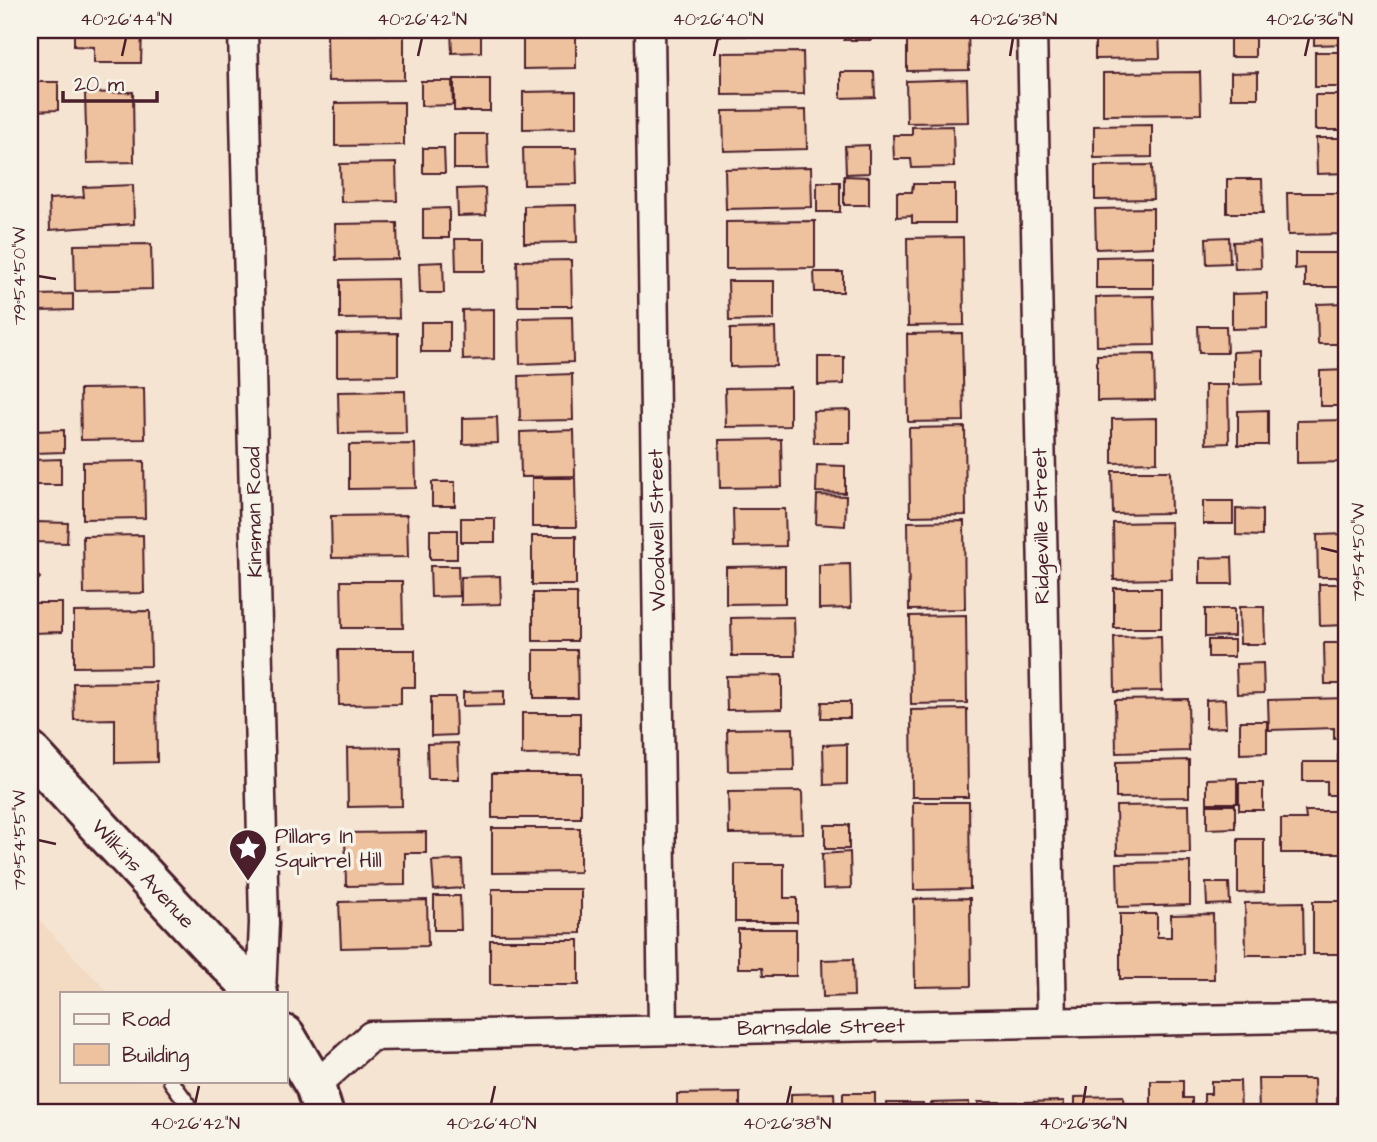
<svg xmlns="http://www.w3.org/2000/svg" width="1377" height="1142" font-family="'Architects Daughter',sans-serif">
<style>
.built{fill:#f3dac3}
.building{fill:#efc29f;stroke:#4a1f2b;stroke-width:2}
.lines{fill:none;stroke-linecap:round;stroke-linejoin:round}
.service-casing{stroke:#4a1f2b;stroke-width:19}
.minor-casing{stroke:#4a1f2b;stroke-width:33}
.secondary-casing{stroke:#4a1f2b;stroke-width:44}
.service{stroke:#f7f3e8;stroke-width:14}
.minor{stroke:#f7f3e8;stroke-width:28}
.secondary{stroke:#f7f3e8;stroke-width:38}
.ticks{fill:none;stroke:#4a1f2b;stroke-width:2.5}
.labels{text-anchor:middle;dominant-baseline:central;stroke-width:7;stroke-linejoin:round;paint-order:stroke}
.street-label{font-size:21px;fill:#4a1f2b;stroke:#f7f3e8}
.poi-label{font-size:21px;fill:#4a1f2b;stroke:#f7f3e8;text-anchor:start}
.neatline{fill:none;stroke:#4a1f2b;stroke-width:2.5}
.ticks-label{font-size:18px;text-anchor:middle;fill:#4a1f2b}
</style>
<rect width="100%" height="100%" fill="#f5e4d2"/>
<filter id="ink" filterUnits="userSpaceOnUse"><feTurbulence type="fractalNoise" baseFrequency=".0143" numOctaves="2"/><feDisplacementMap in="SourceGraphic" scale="14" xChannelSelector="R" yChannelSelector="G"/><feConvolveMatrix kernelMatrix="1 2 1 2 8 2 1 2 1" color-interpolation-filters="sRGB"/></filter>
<g filter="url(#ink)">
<path class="built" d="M30,911L109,993H61V1081H185L208,1112H30Z"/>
<path class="building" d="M74,30H142L141,63H94V47L74,46Z
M451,30H481V52L452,53Z
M720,30H784V35L720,36Z
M844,30H871V40H844Z
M907,30H968L969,70L907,71Z
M1095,30H1159L1160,58L1095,59Z
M1230,30H1255V57H1230Z
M1314,30H1347V44L1314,45Z
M523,32H576V68L523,69Z
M404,34V80L328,81L327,35Z
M803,52L804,94L722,95V53Z
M1315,52H1347V87H1315Z
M841,72H874L875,97L841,98Z
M1200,72L1201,114L1103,115V73Z
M1258,72V98H1231V73Z
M454,79H490V111H454Z
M967,79L968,122L907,123L906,81Z
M421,81H452L453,105L421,106Z
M30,82H58V110L30,111Z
M576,91V128L523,129V92Z
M133,92L134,162L87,163L85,93Z
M1315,95H1347V130H1315Z
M404,102V145L335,146V103Z
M806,110L807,149L724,151L723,111Z
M1152,125V157L1094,158V126Z
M953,126L954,167L912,168L911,159H894L893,135H912V127Z
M454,134H487L488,169H454Z
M1316,138H1347V173L1317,174Z
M869,145V173L846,174L845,146Z
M423,148H444L445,173H423Z
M523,148H576L577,184L524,185Z
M396,163L397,201L341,202L340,164Z
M1152,165L1153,199L1095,200V166Z
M811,167L812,207L726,209L725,169Z
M844,176L869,177V205H844Z
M1227,179H1262L1263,213H1227Z
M817,182H840V212H817Z
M913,184H955V223H912V216L897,217V192H912Z
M133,185L134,224L50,230L49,199L84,197L83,187Z
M485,188L486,215L458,216L457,189Z
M1287,193H1347V234L1288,235Z
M576,205L577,242L524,243V206Z
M449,208V238H423V209Z
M1153,208V247L1096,249L1095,209Z
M815,221V268L726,269V222Z
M397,223L398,259L336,260L335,224Z
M963,237L964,325L908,326L907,238Z
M1229,237L1230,263L1207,264L1206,238Z
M455,239H485V271H456Z
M1260,241L1261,268L1235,269L1233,242Z
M151,244L152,289L75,291L74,245Z
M1295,253H1347V287H1305V268L1295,269Z
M1153,256V288H1096V257Z
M571,260L572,306H518L517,261Z
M443,262L444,293H420L419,263Z
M814,272H843V292H815Z
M398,279L399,318L340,319V280Z
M728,281H774V320L729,321Z
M1267,293V328L1232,329V294Z
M73,294V310L40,311V295Z
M1154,296L1155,345L1097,346L1096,297Z
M1347,303V344H1318L1317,304Z
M494,309V359L463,360L462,310Z
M572,317L573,362L520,364L519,318Z
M421,322H450V352H421Z
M1198,326H1226L1227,353H1199Z
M775,328L776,366L730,367V329Z
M398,333V375L337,376V334Z
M962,333L964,421L908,422L907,334Z
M1262,351V384L1233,385V352Z
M1154,354L1155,400L1097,401V355Z
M818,357H844V384L818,385Z
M1347,370V406H1320V371Z
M572,374L573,420L520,421L519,376Z
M1205,385H1228L1229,443L1206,444Z
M790,387V426L726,427L725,388Z
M144,388L145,439L81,440L80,389Z
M405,391L406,433L339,434L338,392Z
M850,410V443H814L813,411Z
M1268,410V445H1238V411Z
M497,417L498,443L463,444V418Z
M1157,418V462L1112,463V419Z
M1347,420V462L1297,463V421Z
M965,427L966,515L910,516L909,428Z
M64,430V452L34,453V431Z
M574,430L575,476L521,477L520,432Z
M781,439L782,487L720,488L719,440Z
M415,444L416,488L349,489V445Z
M61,459V485H33V460Z
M144,461L145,518L83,519V462Z
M817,465L845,466V493L816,492Z
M1112,471H1170L1171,513L1113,514Z
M532,478H575L576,527H532Z
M432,482H455V506H432Z
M817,495L846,496L845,526L816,524Z
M1203,501H1233V524H1203Z
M733,509H785L786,546L734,547Z
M1236,509L1262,510V536L1236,535Z
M407,515L408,557L332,558L331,516Z
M461,518H495V542H461Z
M964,521L965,609L909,610L908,522Z
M36,522L68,523L67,543L35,542Z
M1171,522L1172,579L1114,580L1113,523Z
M430,530H457V559H430Z
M1347,534V577H1318L1317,535Z
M143,535L144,593L84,594L83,536Z
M532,536H576V585H532Z
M1232,557L1233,584H1200V558Z
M850,564L851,608L819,609V565Z
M430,566H458L459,596L431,597Z
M785,566V603L726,604V567Z
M30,567L40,578L30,587Z
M500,576L501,604L461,605V577Z
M341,581H402L403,628H342Z
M1319,584H1347V625L1320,626Z
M1114,588H1161V628H1114Z
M533,593H577V641H533Z
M32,603H62V632L33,633Z
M1239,607H1264L1265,644H1240Z
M1205,609H1234V636L1205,637Z
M150,611L151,666L74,667V612Z
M966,615L967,703L911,704L910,616Z
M794,617L795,656H732L731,618Z
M1161,636L1162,691L1115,692L1114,637Z
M1208,640H1234V657H1208Z
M1324,643H1347V684H1325Z
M338,650H415V687H401V704L339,705Z
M534,650H577L578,698H534Z
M1263,663L1264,693L1237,694L1236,664Z
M782,675V709L727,710L726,676Z
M156,682L157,762L115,763V719L74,720L73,683Z
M504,691V705L463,706V692Z
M431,697H455L456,735L431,736Z
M1347,698V738L1334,739V728L1269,730L1268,700Z
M1188,699L1189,751L1116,753L1115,700Z
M1225,699L1226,727L1206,728V700Z
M822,702H850V718H821Z
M967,709L968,797H912L911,710Z
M522,713H580V754L522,755Z
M1240,721H1267V753L1240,754Z
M793,728L794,770L728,771L727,729Z
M458,743L459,779H428L427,744Z
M847,744V784L824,785L823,745Z
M401,747L402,806L348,807L347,748Z
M1338,755H1347V795H1327V781H1303V762H1338Z
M1189,760V797L1116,798V762Z
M492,773H581V818H492Z
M1237,778V803H1207V779Z
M1239,783H1263V810H1239Z
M802,791L803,833L729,834L728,792Z
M913,802H969L970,889L914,890Z
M1189,805L1190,853L1117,854L1116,806Z
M1207,805H1235V828L1207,829Z
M1305,811H1347V853H1281V819H1306Z
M825,825H849V849H825Z
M492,828H580V872L492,873Z
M426,832V853H405V885L346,886L345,833Z
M1238,839H1264V892L1238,893Z
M850,852L851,888L823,889L822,854Z
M462,860L463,888L434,890L432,861Z
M1190,862V905L1118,907L1117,863Z
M735,864H784V898H797V922H735Z
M1206,883H1229L1230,904L1207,905Z
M492,889H581V933L492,934Z
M434,896H460L461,930H434Z
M970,898L971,986L915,987L914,899Z
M427,900L428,946L341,948L339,902Z
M1313,901H1347V954H1313Z
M1303,902L1304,955H1246L1245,903Z
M1120,914H1157V937H1171V915L1213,914L1214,979H1120Z
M738,929H796V976H763L762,968H738Z
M490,940H579V985H490Z
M853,959L854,996L823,997L822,960Z
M1338,1067H1347V1112H1337Z
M1258,1079H1314L1315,1112H1259Z
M1151,1081H1183V1098H1192V1112H1151Z
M1211,1081H1240L1241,1112H1204V1094H1211Z
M740,1093V1112H677V1094Z
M834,1093L835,1112H791V1094Z
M843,1093H875V1112H843Z
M1123,1096L1124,1112H1075V1097Z
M1064,1101V1112H1025V1102Z
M969,1102V1112H931V1103Z
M978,1102H1017V1112H978Z
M886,1103H923V1112H887Z"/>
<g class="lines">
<g class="service-casing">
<path id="service" d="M171,1081L187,1103L189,1112"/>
</g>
<g class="minor-casing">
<path id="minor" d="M243,30L264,923L261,993
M650,30L663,1030
M1032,30L1052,1023
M315,1086L371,1036L1347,1017"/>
</g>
<g class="secondary-casing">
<path id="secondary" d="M30,752L210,946L258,993
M285,1035L315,1086L323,1112"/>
</g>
<use href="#service" class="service"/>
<use href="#minor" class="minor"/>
<use href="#secondary" class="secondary"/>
</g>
</g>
<path class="ticks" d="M122,56L126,38M418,56L422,38M714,56L718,38M1010,56L1013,38M1305,56L1309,38M38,276L56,279M1321,548L1338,552M38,840L56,844M195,1104L199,1086M491,1104L495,1086M787,1104L791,1086M1083,1104L1086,1086"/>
<defs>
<g id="sight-pin" transform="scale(2.0125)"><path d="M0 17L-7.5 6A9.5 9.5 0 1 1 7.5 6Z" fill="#4a1f2b" stroke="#f7f3e8"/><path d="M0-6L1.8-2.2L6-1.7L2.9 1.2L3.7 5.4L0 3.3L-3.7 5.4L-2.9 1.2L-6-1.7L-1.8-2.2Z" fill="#fff"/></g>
</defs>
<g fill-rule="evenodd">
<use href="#sight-pin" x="248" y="848"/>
</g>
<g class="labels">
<g class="street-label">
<text transform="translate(254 512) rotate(-91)">Kinsman Road</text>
<text transform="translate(1041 526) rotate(-91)">Ridgeville Street</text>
<text transform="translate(657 530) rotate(-91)">Woodwell Street</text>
<text transform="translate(143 874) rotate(47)">Wilkins Avenue</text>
<text transform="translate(821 1027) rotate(-1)">Barnsdale Street</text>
</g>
<g class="poi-label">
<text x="275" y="836">Pillars In<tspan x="275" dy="24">Squirrel Hill</tspan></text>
</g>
</g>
<rect width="1377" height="1142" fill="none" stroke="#f7f3e8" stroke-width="77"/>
<rect x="60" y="992" width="228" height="91" fill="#f7f3e8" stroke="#b29e9c" stroke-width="2"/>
<rect x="74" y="1014" width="35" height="10" fill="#f7f3e8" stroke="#b29e9c" stroke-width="2"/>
<text x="122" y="1026" font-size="21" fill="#4a1f2b">Road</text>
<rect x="74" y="1044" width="35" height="21" fill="#efc29f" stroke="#b29e9c" stroke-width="2"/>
<text x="122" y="1062" font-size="21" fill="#4a1f2b">Building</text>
<path d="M63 91v10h94v-10" fill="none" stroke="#4a1f2b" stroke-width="3.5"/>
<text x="74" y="91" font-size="21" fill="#4a1f2b" stroke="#f7f3e8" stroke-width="5" paint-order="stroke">20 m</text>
<rect x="38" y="38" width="1300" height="1066" class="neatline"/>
<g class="ticks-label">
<text x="126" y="25">40°26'44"N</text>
<text x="422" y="25">40°26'42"N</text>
<text x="718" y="25">40°26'40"N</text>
<text x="1013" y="25">40°26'38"N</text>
<text x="1309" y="25">40°26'36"N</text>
<text transform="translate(19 276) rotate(-90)" y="6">79°54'50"W</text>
<text transform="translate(1358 552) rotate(-90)" y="6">79°54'50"W</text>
<text transform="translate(19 840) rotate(-90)" y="6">79°54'55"W</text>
<text x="195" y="1129">40°26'42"N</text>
<text x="491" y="1129">40°26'40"N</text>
<text x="787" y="1129">40°26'38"N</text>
<text x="1083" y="1129">40°26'36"N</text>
</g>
</svg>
